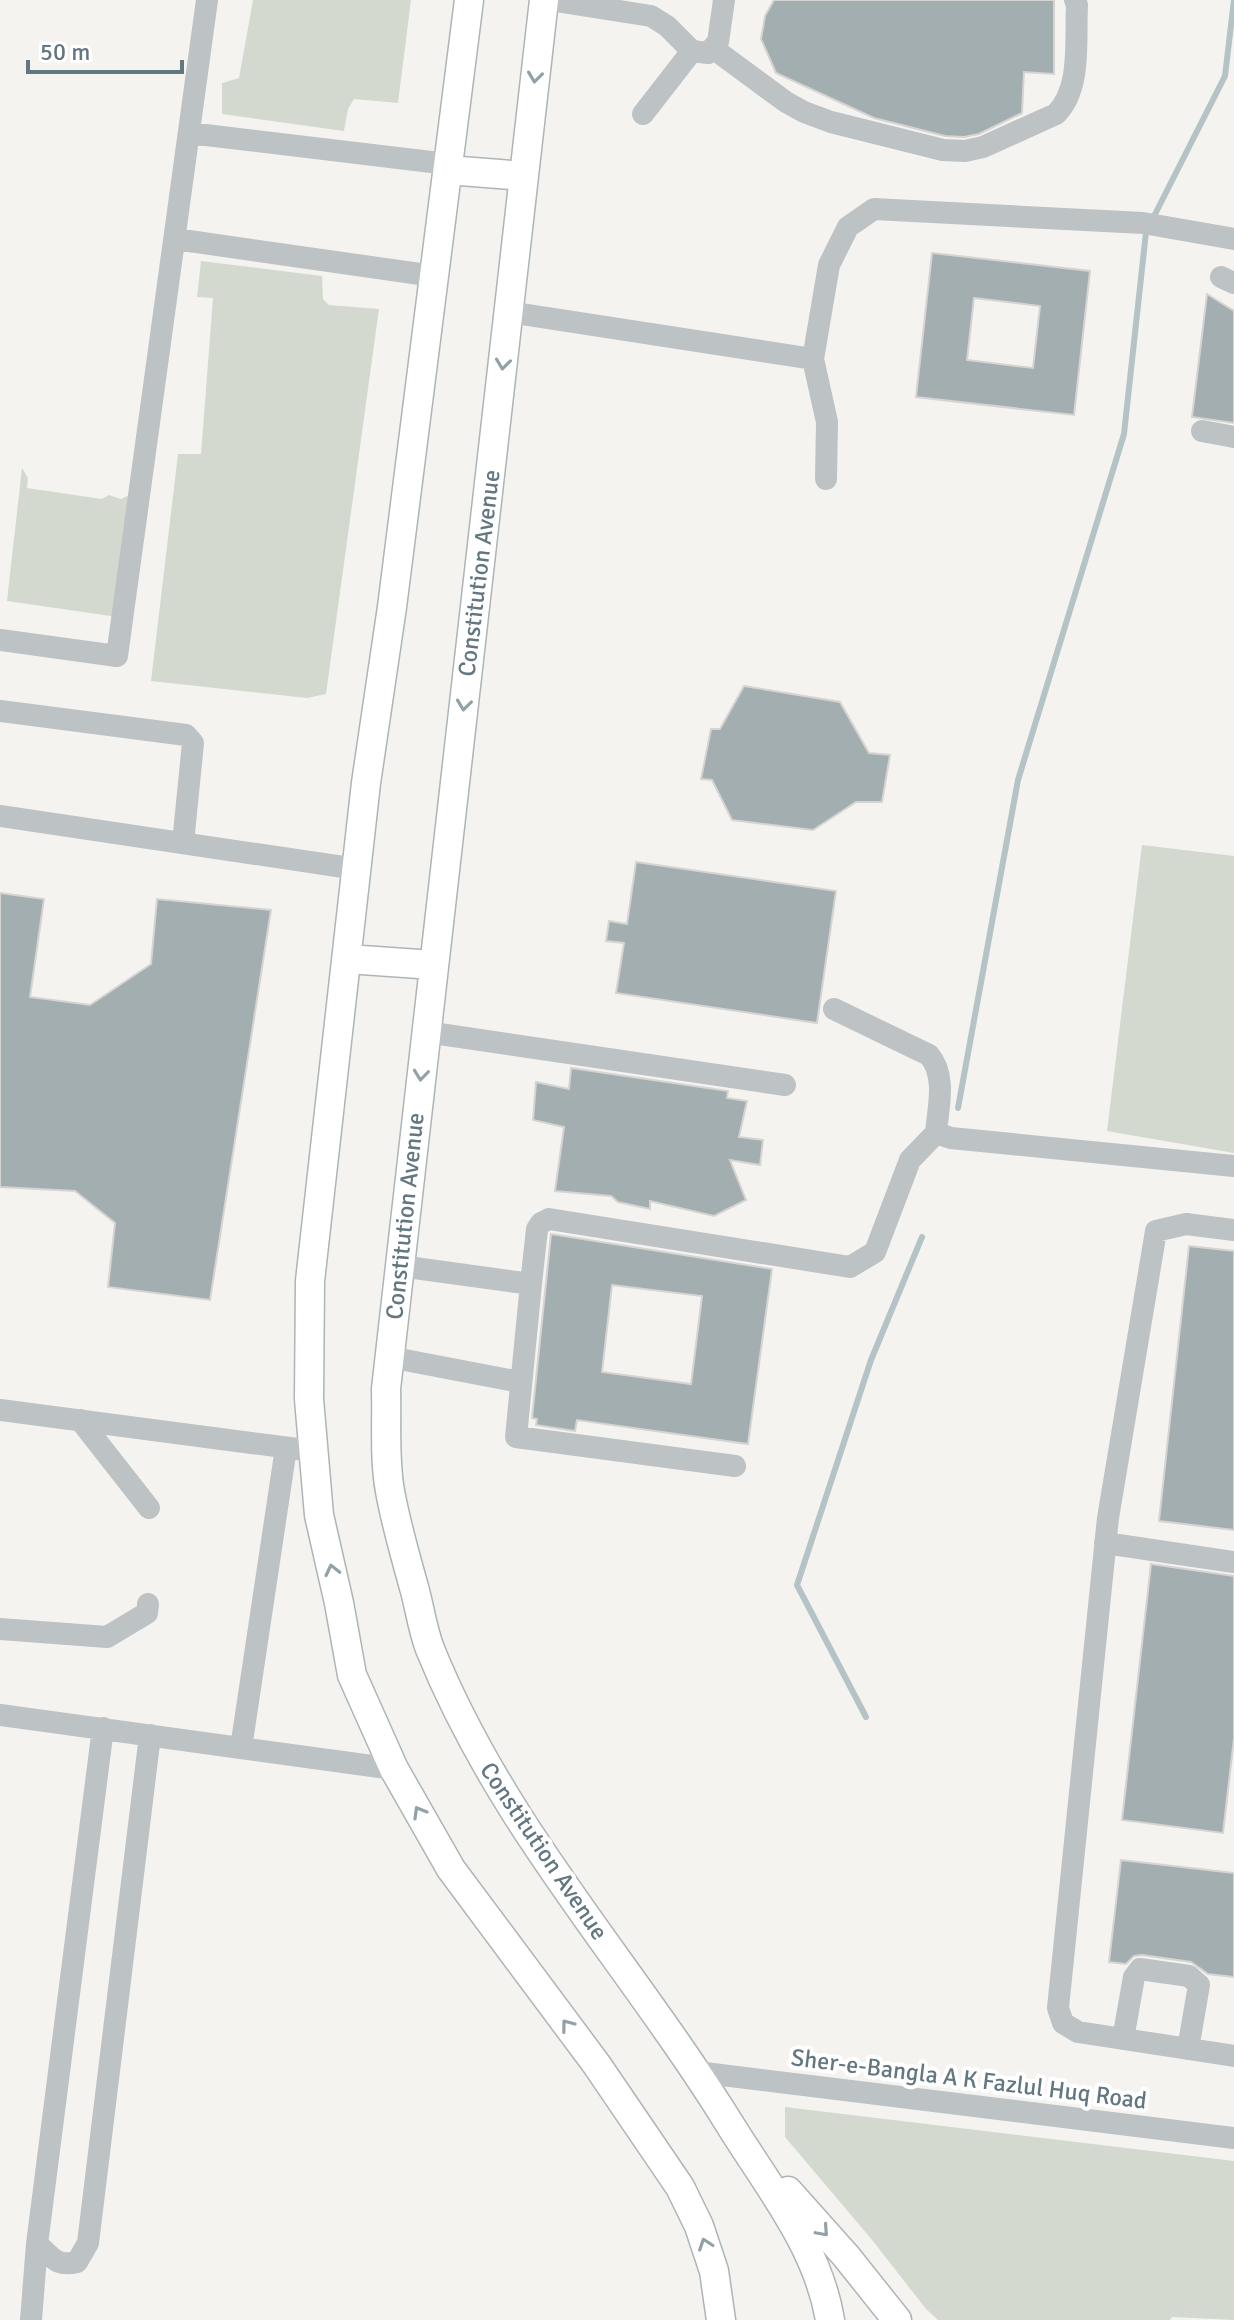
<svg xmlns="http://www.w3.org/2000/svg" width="1234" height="2320" font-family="Signika,sans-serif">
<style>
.green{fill:#d4d9cf}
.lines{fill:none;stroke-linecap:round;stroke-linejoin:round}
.stream{stroke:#b4c3c5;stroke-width:6}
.building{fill:#a3aeb1;stroke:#d5d4d2;stroke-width:2;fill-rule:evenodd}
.major-casing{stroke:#aeb4b7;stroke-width:31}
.minor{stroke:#bdc2c4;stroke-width:22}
.major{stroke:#fff;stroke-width:28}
.oneway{stroke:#92a0a7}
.labels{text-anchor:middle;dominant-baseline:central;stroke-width:8;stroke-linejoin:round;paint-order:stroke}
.street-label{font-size:24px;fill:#637781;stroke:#fff}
</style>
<rect width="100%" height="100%" fill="#f4f3ef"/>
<path class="green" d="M253,0H411L398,103L354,99L348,109L344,131L222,114V83L239,78Z
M201,261L322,276L323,299L329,305L379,309L326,694L307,698L151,681L178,454H201L213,298L197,297Z
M22,468L28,478L27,488L102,499L109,495L121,499L129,495L118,617L7,601Z
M1142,845L1234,856V1153L1107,1131Z
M785,2107L1234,2161V2320L1172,2317L1170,2320H938L926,2309L873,2241L785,2137Z"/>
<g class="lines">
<path class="stream" d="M958,1108L1018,780L1124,434L1146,232L1225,76L1234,0
M866,1717L797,1585L871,1360L922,1237"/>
</g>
<path class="building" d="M774,0H1054V74L1024,72L1022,113L979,134L964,137L945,136L874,118L776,73L761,39L765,16Z
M932,253L1090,271L1074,415L916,397ZM974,298L1040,306L1033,368L967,360Z
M1207,294L1234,311V423L1192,417Z
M744,686L840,702L869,753L890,755L882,802H856L813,830L732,820L712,780L701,779L711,729H720Z
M636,862L836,891L817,1023L616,993L624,943L606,941L609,921L627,924Z
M0,893L44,899L30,997L90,1005L151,964L157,899L271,910L210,1300L108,1287L115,1223L75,1191L0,1187Z
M571,1068L728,1091L727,1098L747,1101L739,1137L763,1140L760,1165L730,1160L746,1200L714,1216L650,1201V1209L618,1202L611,1196L555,1191L564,1127L533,1120L536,1082L569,1089Z
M551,1234L772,1269L748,1444L577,1420L575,1431L536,1425L537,1419L532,1418ZM612,1285L702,1296L691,1384L602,1372Z
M1189,1246L1234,1251V1530L1159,1521Z
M1151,1564L1234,1576V1738L1223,1833L1122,1820Z
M1121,1860L1234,1873V1977L1208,1974L1191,1962L1142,1955L1134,1956L1126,1964L1109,1962Z"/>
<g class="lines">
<g class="major-casing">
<path id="major" d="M469,0L392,607L366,783L310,1281L309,1399L319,1515L339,1603L352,1675L394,1769L451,1869L597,2065L680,2187L699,2226L714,2271L721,2320
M544,0L386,1389C387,1422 384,1459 390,1491C396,1525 406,1558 415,1591C420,1610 423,1631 430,1649C502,1827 629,1962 729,2123C767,2185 818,2246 830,2320
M448,170L524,176
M347,959L434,965
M788,2191L846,2256L897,2320"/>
</g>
<path class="minor" d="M549,0L651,16L667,26L692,51L708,53L718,42L724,0
M714,49L786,102L804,112L831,122L943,150L965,151L983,147L1056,114C1082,88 1075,40 1077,5L1075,0
M643,114L692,51
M189,133L448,164
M175,239L434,276
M1221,277L1234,283
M509,312L813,359L827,422L826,479
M813,359L829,265L848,227L874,209L1143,223L1234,239
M1202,431L1234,437
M0,640L117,656L207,0
M0,711L186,735L193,743L183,843
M0,816L357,869
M834,1009L929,1055C947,1076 938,1108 936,1133L951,1138L1234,1166
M426,1032L785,1085
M1234,1230L1186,1224L1156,1231L1108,1518L1058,2008L1063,2023L1078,2032L1234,2056
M400,1266L531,1284L516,1437L735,1466
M531,1284L537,1229L541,1223L549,1219L850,1267L875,1252L910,1160L936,1133
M389,1357L520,1382
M0,1410L313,1451
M80,1420L149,1508
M1105,1543L1234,1562
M0,1629L107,1637L147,1613L148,1604
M0,1715L394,1769
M241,1748L286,1448
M1123,2039L1134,1977L1140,1969L1189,1976L1199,1985L1188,2049
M697,2072L1234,2138
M37,2244C52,2257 56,2267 77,2262L88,2243L150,1735
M31,2320L37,2244L103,1728"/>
<use href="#major" class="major"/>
</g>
<defs><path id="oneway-chevron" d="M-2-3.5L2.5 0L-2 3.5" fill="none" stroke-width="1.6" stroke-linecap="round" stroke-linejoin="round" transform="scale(2)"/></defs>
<g class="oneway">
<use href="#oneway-chevron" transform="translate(535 77) rotate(97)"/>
<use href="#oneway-chevron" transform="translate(503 364) rotate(97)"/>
<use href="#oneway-chevron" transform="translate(464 705) rotate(97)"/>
<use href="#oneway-chevron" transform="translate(421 1075) rotate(96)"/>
<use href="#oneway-chevron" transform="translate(332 1570) rotate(-103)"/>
<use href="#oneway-chevron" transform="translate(419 1812) rotate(-120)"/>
<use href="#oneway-chevron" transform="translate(567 2025) rotate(-127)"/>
<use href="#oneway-chevron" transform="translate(823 2231) rotate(48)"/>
<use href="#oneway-chevron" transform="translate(705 2244) rotate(-109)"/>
</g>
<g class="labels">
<g class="street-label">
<text transform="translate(479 573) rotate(-83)">Constitution Avenue</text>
<text transform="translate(405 1216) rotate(-84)">Constitution Avenue</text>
<text transform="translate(544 1851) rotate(56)">Constitution Avenue</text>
<text transform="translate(969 2079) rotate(7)">Sher-e-Bangla A K Fazlul Huq Road</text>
</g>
</g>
<path d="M28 60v12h154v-12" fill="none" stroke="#637781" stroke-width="4"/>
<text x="40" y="60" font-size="24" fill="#637781" stroke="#ffffff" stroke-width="6" paint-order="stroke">50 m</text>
</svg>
